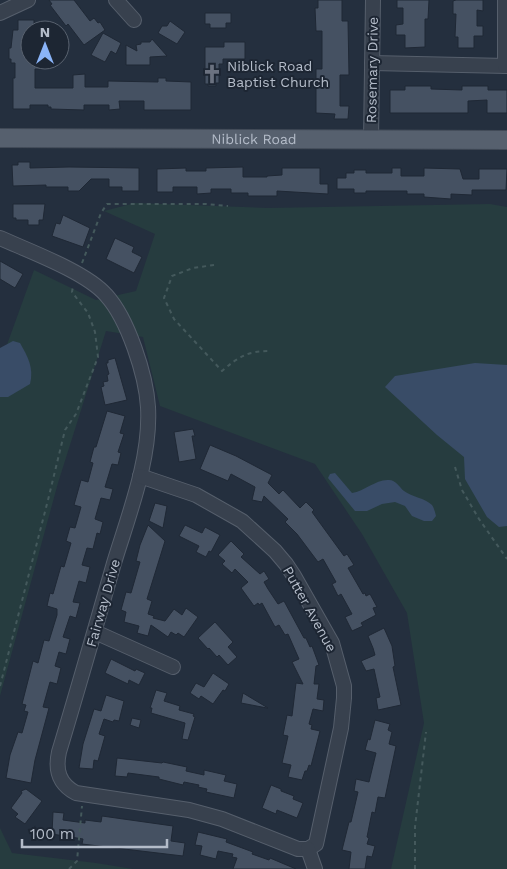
<svg xmlns="http://www.w3.org/2000/svg" width="507" height="869" font-family="'Work Sans',sans-serif">
	<style>
		.green { fill: #263c3f }
		.water { fill: #394c67 }
		.building { fill: #455162; stroke: #1f2835 }
		.lines { fill: none; stroke-linecap: round; stroke-linejoin: round }
		.minor-casing { stroke: #565f6c; stroke-width: 16 }
		.major-casing { stroke: #414a57; stroke-width: 20 }
		.path { stroke: #44595c; stroke-width: 2; stroke-dasharray: 4 4; stroke-linecap: butt }
		.minor { stroke: #38414e; stroke-width: 14 }
		.major { stroke: #56606e; stroke-width: 18 }
		.labels { text-anchor: middle; dominant-baseline: central; stroke-width: 4; stroke-linejoin: round; paint-order: stroke }
		.poi-label { font-size: 14px; fill: #b4bcc9; stroke: #1d2633; text-anchor: start }
		.street-label { font-size: 14px; fill: #b4bcc9; stroke: #1d2633 }
	</style>
	<rect width="100%" height="100%" fill="#242f3e"/>
	<g class="green">
		<polygon points="135,203 268,208 490,204 507,207 507,869 391,869 424,723 407,613 362,534 315,464 160,406 143,337 106,331 58,483 0,696 0,364 34,270 96,300 136,291 155,234 104,211"/>
		<polygon points="0,828 12,853 96,863 133,869 0,869"/>
	</g>
	<g class="water">
		<path d="M 13,341 L 20,343 C 28,357 34,368 30,384 L 8,397 L 0,397 L 0,348 Z"/>
		<polygon points="475,363 507,365 507,526 499,527 487,517 465,479 464,457 437,435 385,387 395,376"/>
		<path d="M 335,473 L 352,493 C 365,491 376,479 389,480 C 396,480 399,487 404,491 C 412,497 425,498 432,505 C 434,508 435,512 436,516 L 432,521 L 424,521 L 412,516 L 405,506 L 395,502 L 382,504 L 367,511 L 355,511 L 328,478 L 330,474 Z"/>
	</g>
	<g class="building">
		<polygon points="49,0 74,0 90,21 94,18 98,23 100,22 105,30 84,45 68,24 66,26 50,5 52,4"/>
		<polygon points="318,0 342,0 342,21 348,21 349,75 340,75 340,106 349,106 348,119 334,119 335,114 316,113 316,69 322,69 322,31 316,31 315,8 318,8"/>
		<polygon points="397,0 429,0 428,19 425,19 425,47 405,48 405,35 396,35 396,25 403,24 403,8 397,8"/>
		<polygon points="456,0 483,0 483,11 477,10 477,26 483,26 483,36 474,36 474,48 458,48 458,37 455,37 456,14 453,14 453,1"/>
		<polygon points="205,13 231,13 231,23 226,23 226,28 210,28 210,24 205,24"/>
		<polygon points="18,20 34,20 34,30 30,30 30,60 42,60 42,69 35,69 35,88 73,88 73,75 85,74 85,87 108,87 108,81 158,82 158,78 166,78 166,81 191,82 191,110 144,110 144,101 119,101 120,109 109,110 109,105 84,105 84,110 51,109 51,107 48,107 48,105 30,105 30,109 13,109 13,78 15,78 15,63 11,63 11,59 9,59 9,48 11,48 13,30 18,30"/>
		<polygon points="170,21 185,32 177,44 158,33 162,26 167,26"/>
		<polygon points="103,33 121,43 116,54 111,51 105,62 91,55"/>
		<polygon points="152,39 167,56 150,57 150,65 126,65 126,45 137,51 136,45 141,44 141,42 150,42"/>
		<polygon points="224,42 245,42 245,59 223,59 223,64 219,64 219,83 216,83 216,86 208,86 208,84 205,84 205,47 224,47"/>
		<polygon points="405,86 431,86 431,89 462,90 462,86 488,86 488,90 507,90 507,113 487,113 487,100 468,101 468,113 390,113 390,90 405,90"/>
		<polygon points="18,162 30,162 30,168 69,167 139,168 139,191 122,191 122,187 109,187 109,179 91,179 79,191 68,191 68,187 46,187 46,185 13,186 12,165 18,165"/>
		<polygon points="243,167 243,177 267,177 267,176 282,175 282,168 320,168 320,184 328,184 328,194 277,191 277,196 248,196 248,193 231,193 231,189 211,189 211,193 197,194 197,187 173,187 173,192 157,192 157,169 186,168 186,171 206,171 206,168"/>
		<polygon points="392,168 401,168 401,176 424,176 424,168 460,169 463,179 479,179 479,169 507,169 506,190 472,190 472,195 451,194 451,199 424,197 424,194 407,194 407,191 366,191 366,193 354,193 354,189 337,189 337,178 346,178 346,173 354,173 354,170 366,170 366,173 392,173"/>
		<polygon points="13,204 45,204 43,220 39,220 39,225 28,225 28,220 16,220 16,218 13,218"/>
		<polygon points="63,215 90,228 83,247 52,236 56,223 60,224"/>
		<polygon points="115,238 134,247 132,252 142,257 134,273 106,259"/>
		<polygon points="0,261 23,274 15,288 0,279"/>
		<polygon points="115,358 127,400 105,405 101,387 104,386 103,382 108,381 107,375 109,374 106,363 108,363 108,360"/>
		<polygon points="107,411 125,416 120,433 124,434 118,452 121,453 118,465 112,464 105,487 113,489 110,500 101,498 95,519 103,522 100,534 97,533 93,549 87,548 82,565 90,567 86,583 79,581 73,602 80,603 76,618 70,616 63,637 70,639 66,654 59,652 55,666 61,668 57,684 50,682 43,707 49,708 35,760 31,783 6,778 10,755 18,732 22,733 28,712 24,711 26,705 22,704 33,661 38,663 44,640 49,641 57,615 57,609 47,606 50,593 53,594 61,566 64,567 71,543 66,541 70,527 75,528 81,507 74,505 81,480 88,482 93,463 90,462 94,447 96,447"/>
		<polygon points="193,429 195,436 192,436 196,459 179,462 174,432"/>
		<polygon points="210,445 236,456 272,475 268,483 279,494 283,490 300,508 306,502 314,510 312,512 344,556 347,554 354,565 348,568 363,594 365,593 366,596 370,594 377,607 373,608 376,615 361,623 363,626 352,631 345,617 352,614 341,594 338,596 332,584 336,582 323,559 318,562 297,534 285,522 288,519 264,496 262,502 252,500 255,487 231,474 228,481 200,469"/>
		<polygon points="155,503 167,506 163,528 149,521"/>
		<polygon points="148,525 165,541 147,599 152,601 148,614 154,616 153,618 165,621 174,609 182,615 186,608 198,617 184,637 178,633 176,635 171,632 168,637 151,625 148,636 137,633 139,626 124,622 126,612 121,610 126,592 131,593 140,562 136,561 140,545"/>
		<polygon points="185,525 202,533 205,527 220,535 211,552 209,551 206,557 196,552 199,546 179,536"/>
		<polygon points="231,541 244,554 241,557 260,574 264,571 269,579 264,582 268,589 278,604 284,601 304,638 306,638 310,647 312,646 319,665 316,666 314,684 319,684 317,699 324,700 323,711 313,709 309,724 312,725 311,729 320,731 311,766 309,765 307,771 305,771 302,780 288,777 291,765 282,763 288,736 283,735 287,715 292,716 296,683 303,684 292,662 299,659 288,634 285,635 279,625 275,627 262,603 259,605 258,603 254,606 241,588 248,582 235,569 232,573 222,564 225,561 218,555"/>
		<polygon points="215,622 233,642 228,647 237,657 228,665 219,655 217,657 209,648 208,649 198,638"/>
		<polygon points="384,628 392,646 395,666 393,667 401,705 378,710 376,698 380,697 374,669 366,671 361,661 375,655 373,648 368,636"/>
		<polygon points="111,659 135,671 136,669 145,673 139,685 129,680 128,684 105,673"/>
		<polygon points="213,673 229,684 225,691 223,690 213,704 201,696 199,699 190,693 196,683 204,687"/>
		<polygon points="156,690 167,693 164,701 180,706 179,710 194,714 193,716 195,717 188,740 182,739 185,723 151,713 152,708 150,708"/>
		<polygon points="243,693 268,708 267,708 241,703"/>
		<polygon points="106,695 124,701 119,721 114,720 113,722 104,719 99,734 105,736 98,761 94,760 93,769 79,768 83,744 94,709 101,711"/>
		<polygon points="132,718 141,720 139,728 130,725"/>
		<polygon points="375,720 390,724 388,730 392,732 389,744 396,746 385,798 378,797 375,813 372,812 367,837 369,838 367,844 375,846 372,857 367,856 365,869 349,869 351,852 342,850 349,822 351,822 358,792 354,791 356,779 369,782 376,753 365,750 368,739 370,740"/>
		<polygon points="117,758 162,763 163,762 187,767 186,771 204,775 204,770 226,775 224,781 237,784 234,798 206,792 207,789 198,787 199,785 184,782 183,785 159,779 159,777 128,773 127,777 115,776"/>
		<polygon points="271,785 281,789 281,791 294,796 293,799 303,803 297,818 277,810 276,814 262,808"/>
		<polygon points="26,789 42,801 25,824 15,817 18,814 11,808 22,793 21,791"/>
		<polygon points="53,812 64,813 63,820 85,823 85,820 101,822 102,816 173,826 171,841 185,843 183,856 82,844 83,839 52,834"/>
		<polygon points="198,832 227,839 226,842 253,852 252,854 269,860 270,858 296,869 233,869 237,858 232,857 233,854 218,851 216,859 200,855 202,846 195,845"/>
	</g>
	<g class="lines">
		<defs>
			<g id="minor">
				<polyline points="116,0 134,20"/>
				<polyline points="0,13 28,0"/>
				<polyline points="372,63 507,66"/>
				<polyline points="505,66 505,0"/>
				<polyline points="371,140 373,0"/>
				<path d="M 0,238 C 29,251 86,272 106,295 C 128,319 146,375 148,407 C 151,458 129,514 114,563 C 96,626 78,689 59,752 C 55,770 59,784 76,793 L 189,810 L 222,819 L 298,849 L 308,849"/>
				<polyline points="140,476 196,495 242,521 275,551 286,564 294,576 332,643 344,686 344,698 341,728 316,844 308,849"/>
				<polyline points="95,632 173,667"/>
				<polyline points="308,849 315,869"/>
			</g>
			<g id="major">
				<path id="s1" d="M 0,138 L 507,140"/>
			</g>
		</defs>
		<use href="#minor" class="minor-casing"/>
		<use href="#major" class="major-casing"/>
		<g class="path">
			<polyline points="82,263 101,213 107,204 206,204 228,206"/>
			<path d="M 214,265 L 193,268 L 172,276 L 164,298 L 174,319 L 222,371 C 238,357 248,351 269,351"/>
			<polyline points="455,467 462,490 479,519 507,559"/>
			<polyline points="0,686 48,500 65,430 76,414 98,357 95,332 88,313 72,292 73,286"/>
			<polyline points="69,869 77,861 82,806"/>
			<polyline points="415,869 415,827 426,732"/>
		</g>
		<use href="#minor" class="minor"/>
		<use href="#major" class="major"/>
	</g>
	<defs>
		<symbol id="church-bare" viewBox="-9 -9 18 18"><path d="M-1.2-6h2.4v3.5h3.3v2.4h-3.3V6h-2.4V-.1h-3.3v-2.4h3.3Z" fill="#6b7280" stroke="#1d2633" stroke-width="2.5" paint-order="stroke"/></symbol>
	</defs>
	<g fill-rule="evenodd">
		<use href="#church-bare" x="198" y="60" width="28" height="28"/>
	</g>
	<g class="labels">
		<g class="poi-label">
			<text x="227" y="66">Niblick Road<tspan x="227" dy="16">Baptist Church</tspan></text>
		</g>
		<g class="street-label">
			<text transform="translate(372 70) rotate(-89)">Rosemary Drive</text>
			<text stroke="none"><textPath href="#s1" startOffset="254">Niblick Road</textPath></text>
			<text transform="translate(103 603) rotate(-74)">Fairway Drive</text>
			<text transform="translate(310 609) rotate(61)">Putter Avenue</text>
		</g>
	</g>
	<g transform="translate(45 45)"><circle r="24" fill="#1d2633" stroke="#59626f"/>
	<path d="M0-4L9 19L0 12L-9 19Z" fill="#8ab4f8"/>
	<text y="-8" font-size="14" font-weight="bold" text-anchor="middle" fill="#b4bcc9">N</text>
	</g>
	<path d="M22 839v8h145v-8" fill="none" stroke="#b4bcc9" stroke-width="2.5"/>
	<text x="30" y="839" font-size="15" fill="#b4bcc9" stroke="#1d2633" stroke-width="4" paint-order="stroke">100 m</text>
</svg>
